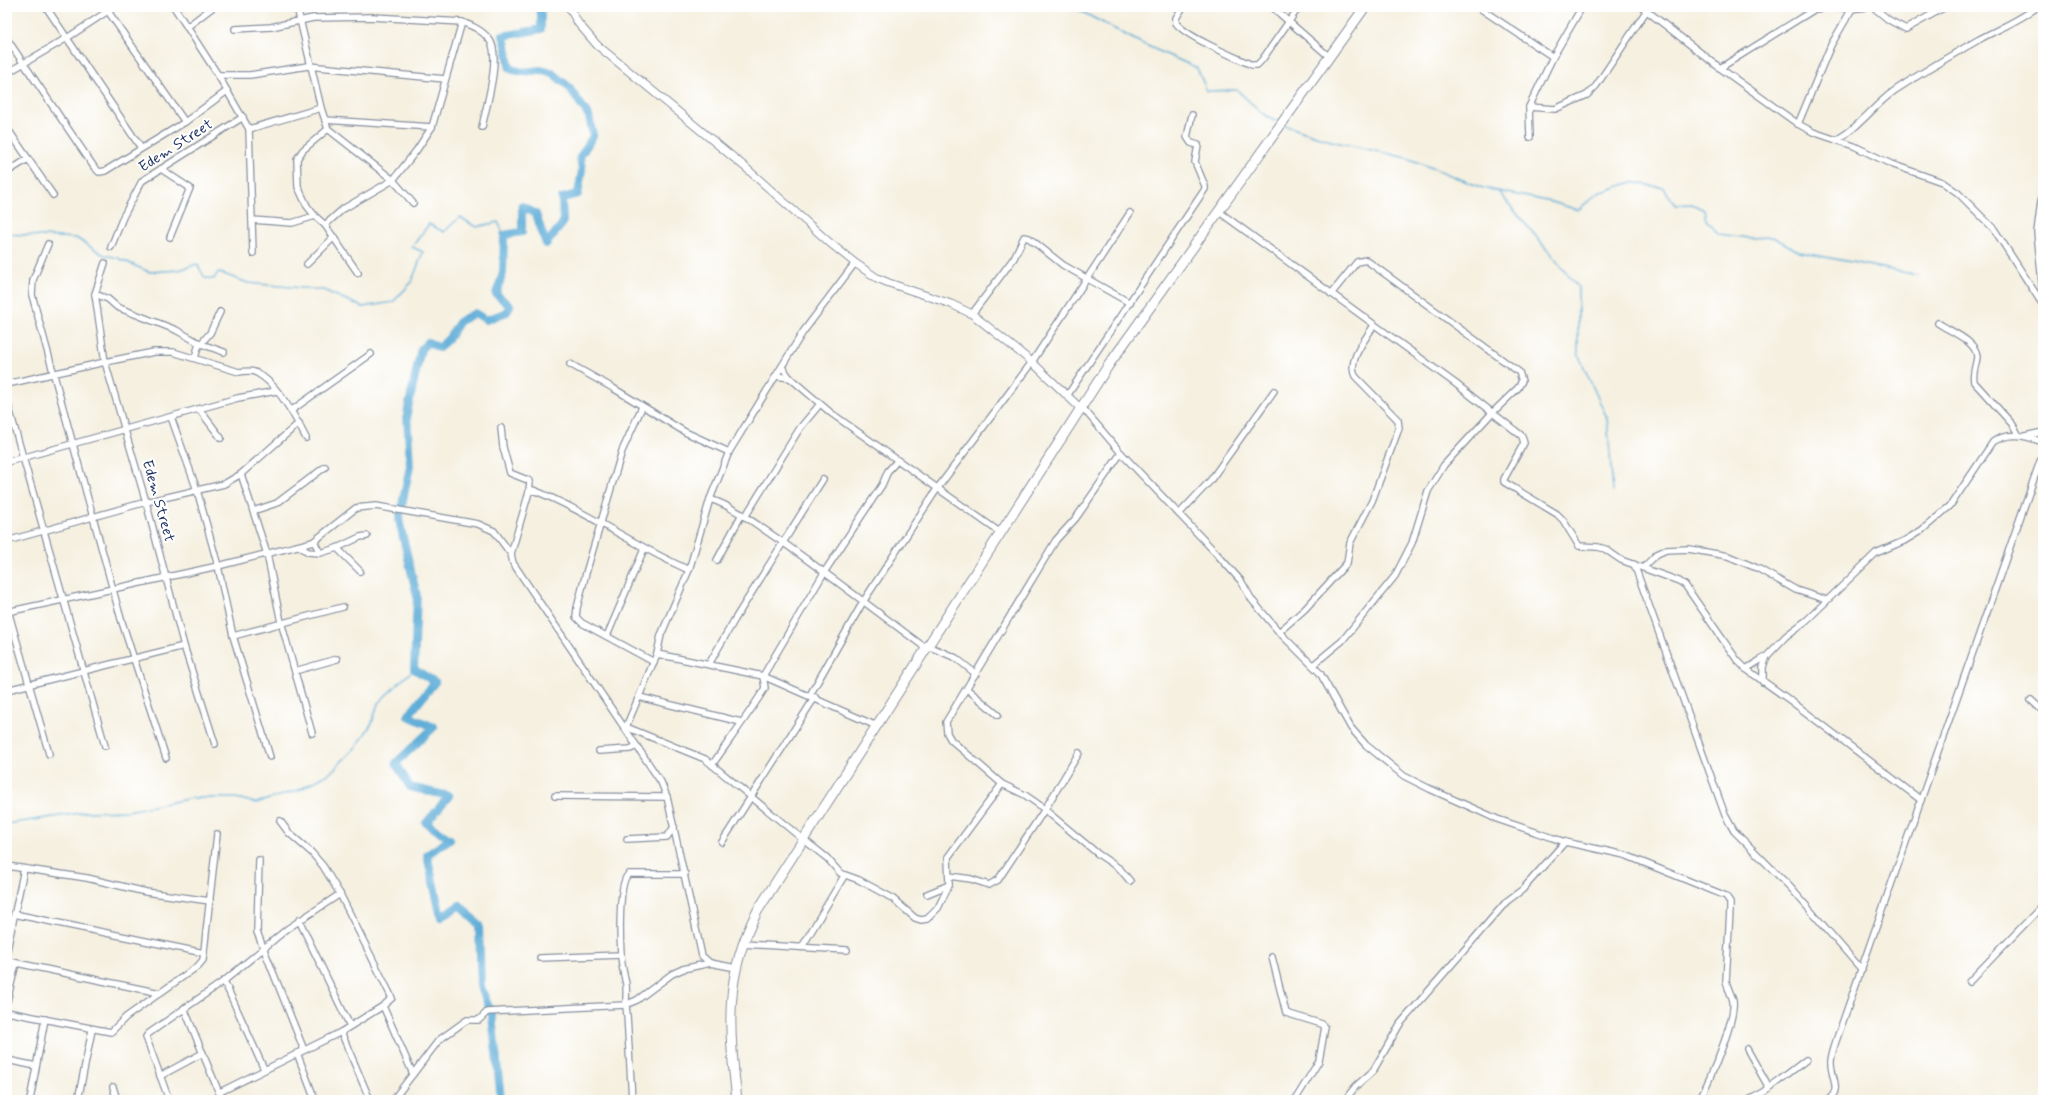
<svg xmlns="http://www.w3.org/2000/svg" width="2050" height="1107" font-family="Mynerve,sans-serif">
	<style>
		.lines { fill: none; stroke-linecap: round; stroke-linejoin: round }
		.stream { stroke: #5eadd8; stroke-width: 1.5 }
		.river { stroke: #5eadd8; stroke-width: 8 }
		.minor-casing { stroke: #88909f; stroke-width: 8 }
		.tertiary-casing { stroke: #88909f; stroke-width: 9 }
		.primary-casing { stroke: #88909f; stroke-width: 11 }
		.minor { stroke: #fff; stroke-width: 5.5 }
		.tertiary { stroke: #fff; stroke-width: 7 }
		.primary { stroke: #fff; stroke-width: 9 }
		.labels { text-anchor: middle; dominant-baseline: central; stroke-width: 4; stroke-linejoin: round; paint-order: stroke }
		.street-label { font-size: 15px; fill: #1b2f5e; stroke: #fff }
	</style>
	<rect width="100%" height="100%" fill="#fff"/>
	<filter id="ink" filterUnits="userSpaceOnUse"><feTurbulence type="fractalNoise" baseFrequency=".025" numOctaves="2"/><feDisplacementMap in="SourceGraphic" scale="8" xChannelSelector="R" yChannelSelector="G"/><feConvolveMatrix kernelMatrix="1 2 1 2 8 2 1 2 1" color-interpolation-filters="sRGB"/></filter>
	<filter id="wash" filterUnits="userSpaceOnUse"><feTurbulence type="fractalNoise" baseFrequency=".012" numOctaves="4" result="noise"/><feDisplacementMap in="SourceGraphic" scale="16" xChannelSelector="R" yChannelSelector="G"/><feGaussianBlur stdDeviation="0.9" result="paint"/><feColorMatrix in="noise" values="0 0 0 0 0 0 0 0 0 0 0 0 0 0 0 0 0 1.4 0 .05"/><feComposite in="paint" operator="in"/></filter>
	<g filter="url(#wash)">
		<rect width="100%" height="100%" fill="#f5f0e0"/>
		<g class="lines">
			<g class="stream">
				<polyline points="1073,7 1143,44 1197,68 1207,91 1237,90 1263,114 1279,122"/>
				<polyline points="1284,125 1331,141 1407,158 1483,188 1552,202 1578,210 1598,193 1632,182 1664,188 1675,205 1692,204 1704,210 1706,220 1719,234 1749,238 1773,237 1800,252 1917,275"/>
				<polyline points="1498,191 1578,287 1578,354 1607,418 1613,491"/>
				<polyline points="7,234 76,238 104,255 118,258 149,272 179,270 197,264 205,278 214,279 218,272 248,283 323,290 363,307 393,302 411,283 423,252 412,247 429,224 444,232 460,217 476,227 498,222 504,235"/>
				<polyline points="7,824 86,812 128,811 192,798 236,798 256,803 299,790 330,773 357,746 372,723 378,703 414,669"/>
			</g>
			<path class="river" d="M 501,1100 L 492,1015 L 481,987 L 479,925 L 460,905 L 441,917 L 427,855 L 450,839 L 426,823 L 449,796 L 410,787 L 396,763 L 434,727 L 408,716 L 435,682 L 414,669 L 417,596 L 399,520 L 410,466 L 407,413 L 421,349 L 428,342 L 439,348 L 449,338 L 460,321 L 475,313 L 486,320 L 507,312 L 510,306 L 496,294 L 503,273 L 504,235 L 522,232 L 522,206 L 536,214 L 546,244 L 563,223 L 562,198 L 578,194 L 582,170 L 580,157 L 593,136 L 589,116 L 568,86 L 552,73 L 540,70 L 523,72 L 510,69 C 507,58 508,47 503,36 L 541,29 L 541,14 L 538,7"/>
		</g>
	</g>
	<g filter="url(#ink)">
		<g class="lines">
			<defs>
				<g id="minor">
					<polyline points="46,7 141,148"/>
					<polyline points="105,7 185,122"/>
					<polyline points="174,7 218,75 249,129 253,253"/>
					<path d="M 1183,7 L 1176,18 L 1176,23 C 1186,37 1235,57 1252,65 L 1257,65 L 1262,60 L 1299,7"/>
					<polyline points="1272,7 1325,53"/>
					<polyline points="1478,7 1553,57"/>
					<polyline points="1642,7 1720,68 1798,124 1813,132 1854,146 1891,164 1942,182 1958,193 1994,229 2043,305"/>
					<polyline points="1837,7 1850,9 1868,7"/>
					<polyline points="1873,7 1889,20 1906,29 1945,7"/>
					<polyline points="187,27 213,7"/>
					<path d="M 235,29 L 271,27 L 313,18 L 372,17 L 462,22 C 472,26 482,30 489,39 C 502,55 486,107 482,127"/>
					<polyline points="7,39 94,167 99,172 105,171 185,122 227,91"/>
					<polyline points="1720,68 1815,9 1837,7"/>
					<polyline points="7,73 67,38 114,7"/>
					<polyline points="218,75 250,75 308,66 445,79"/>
					<polyline points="1529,107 1555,109 1587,95 1596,86 1649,7"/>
					<polyline points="321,108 328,129 303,150 297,159 298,187 307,206 315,216 325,225 358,273"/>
					<polyline points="325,120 432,127"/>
					<polyline points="1798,124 1831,45 1853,7"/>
					<polyline points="7,128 53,195"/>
					<polyline points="249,129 321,108 297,7"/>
					<polyline points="328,129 393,180 413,203"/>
					<polyline points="1530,137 1529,107 1553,57 1582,7"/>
					<path d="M 1836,140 C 1859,128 1873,106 1894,91 C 1921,73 1950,56 1978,40 C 1998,29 2019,21 2037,7"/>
					<polyline points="161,169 190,188 170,237"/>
					<polyline points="7,172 28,159"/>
					<polyline points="1218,211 1456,384 1522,436 1524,443 1504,479 1504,482 1557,514 1563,520 1579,546 1598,547 1605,549 1621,560 1679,581 1685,585 1737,660 1746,669 1791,701 1921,800"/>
					<polyline points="252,220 292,223 315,216"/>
					<polyline points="325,225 343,209 393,180 416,151 432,127 462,22"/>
					<polyline points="48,244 33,280 32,295 121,619 166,758"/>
					<polyline points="111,247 123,217 142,181 243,117"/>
					<polyline points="105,263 95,294 105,362 146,502 184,646 215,744"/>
					<polyline points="307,264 334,237"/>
					<polyline points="95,294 108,299 117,307 176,330 201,344 224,352"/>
					<polyline points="2040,298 2043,293 2037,232 2043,186"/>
					<polyline points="972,314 1014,258 1024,237 1029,238 1063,265 1130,303"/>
					<path d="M 1938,323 C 1949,331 1977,341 1977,357 C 1976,366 1972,373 1974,382 L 2013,425 L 2018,434"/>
					<polyline points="195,358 198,347 210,333 220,312"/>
					<polyline points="570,364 613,388 685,432 729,452"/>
					<polyline points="782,367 790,378 831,413 998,531"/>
					<polyline points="776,376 790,378"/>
					<path d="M 7,384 L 105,362 L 154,352 L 173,352 L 239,372 C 245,371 252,370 257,373 C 278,384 296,418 306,438"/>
					<polyline points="1067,396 1205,189 1205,186 1195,162 1198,145 1191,143 1187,137 1192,115"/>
					<polyline points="7,401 105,746"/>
					<polyline points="642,407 622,451 586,573 577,608 576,617 582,623 654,662"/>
					<path d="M 1082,407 L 1121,453 L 1216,553 L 1241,581 L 1252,600 L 1279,632 L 1320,673 L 1351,728 L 1366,745 L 1404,776 L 1430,789 L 1497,819 L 1565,842 L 1625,855 L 1726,896 L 1730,902 L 1730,910 L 1726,981 C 1727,987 1732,996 1733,1001 C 1736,1020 1709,1082 1699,1100"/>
					<polyline points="199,409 221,438"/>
					<polyline points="292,410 371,354"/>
					<polyline points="171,417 197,490 218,566 233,636 270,757"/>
					<polyline points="501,428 503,447 510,473 530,481 529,491"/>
					<polyline points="2025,436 2043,432"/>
					<polyline points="1121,453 1076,518 1056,540 946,722 947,733 951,740 1002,784 1025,795 1038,804 1098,854 1120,869 1130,881"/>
					<polyline points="7,462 238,398 276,391"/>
					<polyline points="241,474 267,554 281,622 312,733"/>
					<path d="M 710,499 C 737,508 758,526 781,541 C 829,575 876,611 923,646"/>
					<polyline points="253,511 277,503 325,467"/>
					<polyline points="1179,514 1210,481 1274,391"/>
					<polyline points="745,517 800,428 820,404"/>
					<polyline points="7,541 146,502 224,484 241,474 299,423"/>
					<polyline points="314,541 320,553 337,548 360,537 367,536"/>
					<polyline points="299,546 308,552 320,553"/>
					<polyline points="337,548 360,571"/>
					<polyline points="717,560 742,514"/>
					<polyline points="1634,564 1725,815 1734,831 1790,887 1862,970"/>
					<polyline points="1644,567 1657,554 1666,550 1689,549 1728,556 1759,569 1796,590 1827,600"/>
					<path d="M 689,570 C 634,546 589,512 533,490 L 529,492 L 511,554 L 513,563 L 661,782 L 667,797 L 702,956 L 710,963"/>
					<polyline points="7,607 49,754"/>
					<polyline points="7,612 218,566 313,542 356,508 376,506 478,524 494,531 511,554"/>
					<path d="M 1279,632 L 1305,609 L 1347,563 L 1350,543 L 1372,501 L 1399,428 L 1398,420 L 1355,376 C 1347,360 1366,339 1374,325"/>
					<polyline points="233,636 343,607"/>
					<polyline points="607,636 644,549"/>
					<polyline points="928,646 956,658 976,674"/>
					<polyline points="657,654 763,676 872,724"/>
					<polyline points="709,664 735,619 823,479"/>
					<polyline points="1313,665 1342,641 1395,576 1412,543 1428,491 1444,465 1492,413 1518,388 1522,381 1519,372 1366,260 1357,262 1331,294"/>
					<path d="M 1746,669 L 1767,656 L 1786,636 L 1807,620 L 1876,553 L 1904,541 L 1922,530 L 1950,506 L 1993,442 C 2009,431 2026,436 2043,442"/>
					<polyline points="295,671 337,659"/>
					<polyline points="1763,682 1763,667 1767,656"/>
					<polyline points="967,689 998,715"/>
					<polyline points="7,690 184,646"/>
					<polyline points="810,695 863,602 937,489 1032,362 1130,213"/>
					<polyline points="639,697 741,722"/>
					<polyline points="2031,700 2043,711"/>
					<polyline points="599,751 630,749 637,746"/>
					<path d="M 712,765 C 730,739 749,714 765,688 L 763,676 L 825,571 L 882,485 L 888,471 L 897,461"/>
					<polyline points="555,796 667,797"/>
					<polyline points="800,837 705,759 626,727 657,654 661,635 689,570 710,499 729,452 803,332 855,263"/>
					<polyline points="627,839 667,837 674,827"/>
					<polyline points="803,839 827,858 840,873 859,880 892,898 915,918 921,920 927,919 938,908 949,885 948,857 1002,784"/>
					<polyline points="722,842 815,697"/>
					<polyline points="259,860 257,932 304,1050"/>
					<polyline points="7,866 87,878 146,892 210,901"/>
					<polyline points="949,876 971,879 989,885 998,880 1045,809 1079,753"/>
					<polyline points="927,894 949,885"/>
					<polyline points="14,914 204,953"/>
					<polyline points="299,920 350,1026"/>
					<polyline points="742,944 847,950"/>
					<polyline points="802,947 844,876"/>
					<polyline points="7,950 24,869"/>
					<polyline points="1272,957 1286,1013 1322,1024 1325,1027 1319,1061 1295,1100"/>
					<polyline points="540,958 621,955"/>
					<polyline points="7,961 160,993"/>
					<polyline points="224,981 264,1069"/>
					<polyline points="1969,982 2043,905"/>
					<polyline points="7,1001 16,963"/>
					<polyline points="383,1006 413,1074"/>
					<polyline points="184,1008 222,1100"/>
					<polyline points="7,1012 111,1032 126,1017 198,966 203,960 217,834"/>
					<polyline points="341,1032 370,1100"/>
					<polyline points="1747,1049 1769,1088"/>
					<polyline points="297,1053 315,1100"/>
					<polyline points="7,1060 36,1066"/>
					<polyline points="160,1076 203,1053"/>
					<polyline points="113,1087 117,1100"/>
					<polyline points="220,1092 341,1032 383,1006 392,998 340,894 323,866 311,852 289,833 280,821"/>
					<polyline points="30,1100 45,1019"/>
					<polyline points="78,1100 92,1030"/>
					<polyline points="169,1100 146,1037 148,1034 224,981 287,929 340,894"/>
					<polyline points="393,1100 439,1040 467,1020 479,1020 487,1012 625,1005 637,1000 672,974 683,969 710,963 731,967"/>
					<path d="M 632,1100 L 627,1015 C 625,1004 627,995 626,984 C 624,974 621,964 621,954 C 620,939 618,880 629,874 L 685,874"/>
					<polyline points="1345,1100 1356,1086 1373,1071 1400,1024 1507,901 1522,890 1565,842"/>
					<polyline points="1749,1100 1764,1092 1806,1060"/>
					<path d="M 1828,1100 C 1843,1089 1830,1076 1831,1062 C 1831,1055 1834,1048 1836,1041 L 2043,453"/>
				</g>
				<g id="tertiary">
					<polyline points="569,7 578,23 597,45 745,167 830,243 855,263 877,278 889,283 951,304 972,314 1032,362 1078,406"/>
					<polyline points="1358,7 1358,8"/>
				</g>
				<path id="primary" d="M 737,1100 C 729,1029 723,976 758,910 L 1108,366 L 1365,7"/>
			</defs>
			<use href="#minor" class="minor-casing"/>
			<use href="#tertiary" class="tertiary-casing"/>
			<use href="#primary" class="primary-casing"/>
			<use href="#minor" class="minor"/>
			<use href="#tertiary" class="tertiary"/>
			<use href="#primary" class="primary"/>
		</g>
	</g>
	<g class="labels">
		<g class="street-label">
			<text transform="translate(176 146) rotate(-33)">Edem Street</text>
			<text transform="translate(158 501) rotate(74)">Edem Street</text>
		</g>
	</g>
	<rect width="2050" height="1107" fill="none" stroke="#fff" stroke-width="24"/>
</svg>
